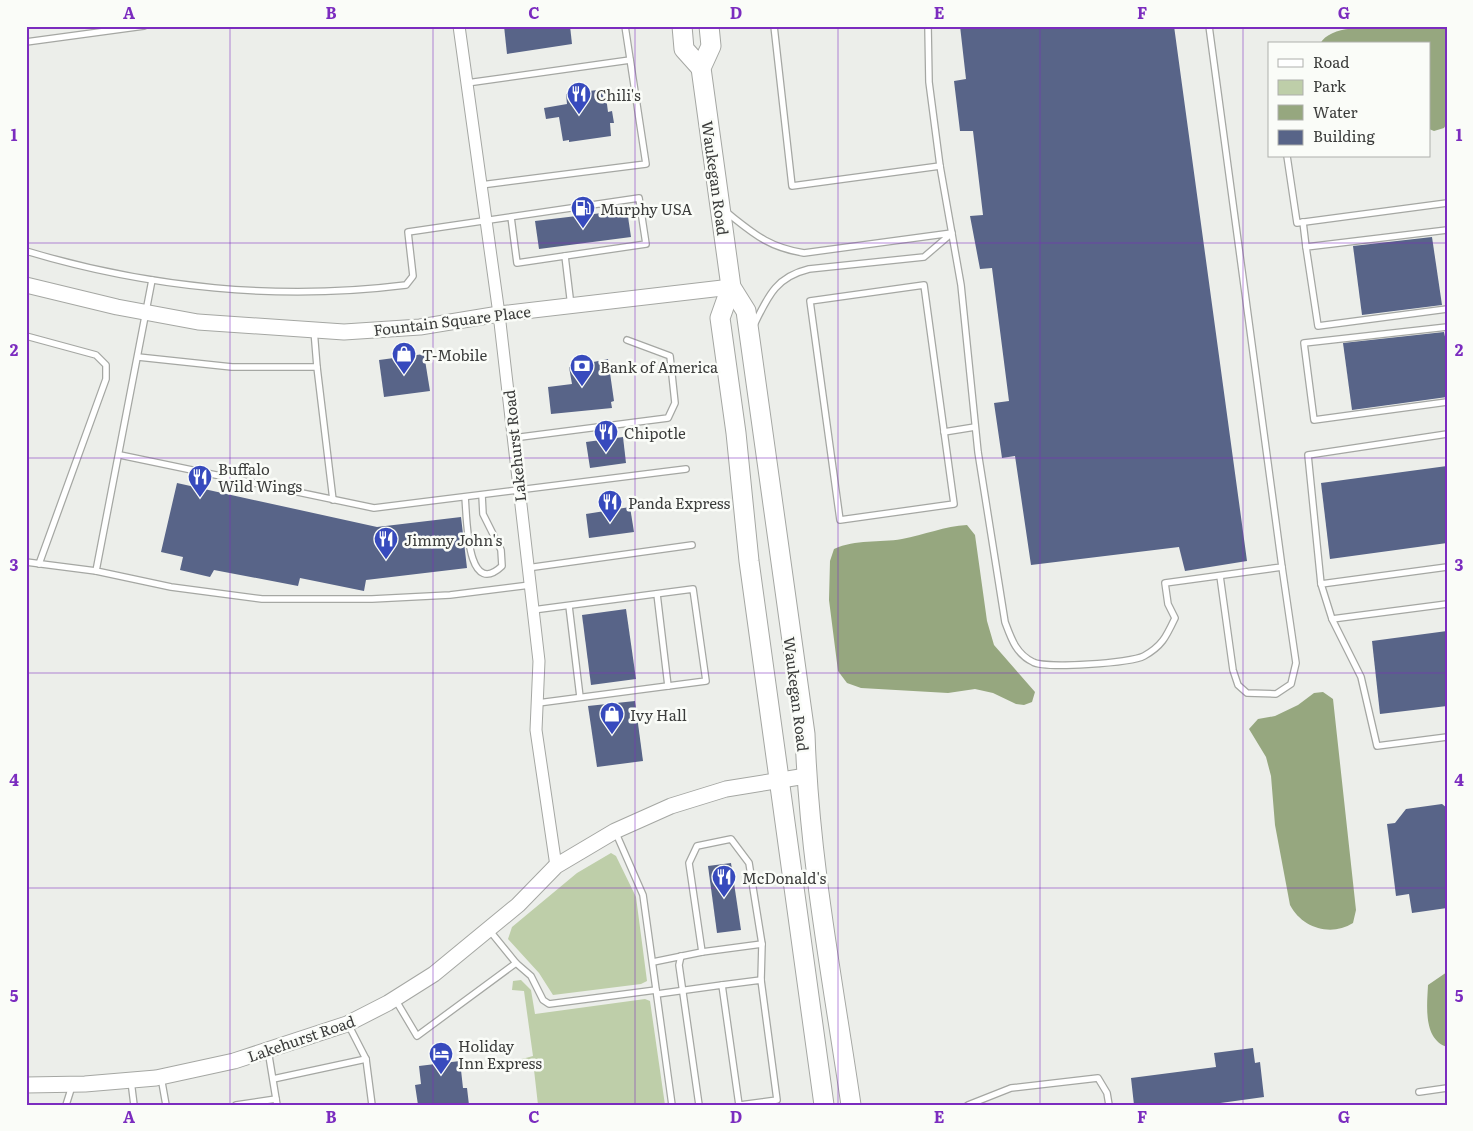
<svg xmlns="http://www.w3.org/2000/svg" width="1473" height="1131" font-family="Literata,serif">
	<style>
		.green { fill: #becea9 }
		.water { fill: #96a77f }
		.building { fill: #586488 }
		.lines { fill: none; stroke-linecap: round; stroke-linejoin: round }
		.service-casing { stroke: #a5a7a3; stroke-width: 8 }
		.minor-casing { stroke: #a5a7a3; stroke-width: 13 }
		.tertiary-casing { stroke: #a5a7a3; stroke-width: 17 }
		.primary-casing { stroke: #a5a7a3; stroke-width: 21 }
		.service { stroke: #fff; stroke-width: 5.5 }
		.minor { stroke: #fff; stroke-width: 11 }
		.tertiary { stroke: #fff; stroke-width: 15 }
		.primary { stroke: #fff; stroke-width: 19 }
		.grid { fill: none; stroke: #7b2cbf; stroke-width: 1; stroke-opacity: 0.55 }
		.labels { text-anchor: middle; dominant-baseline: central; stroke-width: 5; stroke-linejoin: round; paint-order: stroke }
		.poi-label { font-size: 15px; fill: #3b3c3b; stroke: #fafcf8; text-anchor: start }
		.street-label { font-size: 15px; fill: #3b3c3b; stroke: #fafcf8 }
		.neatline { fill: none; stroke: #7b2cbf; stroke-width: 2 }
		.grid-label { font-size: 16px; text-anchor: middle; font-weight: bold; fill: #7b2cbf }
	</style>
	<rect width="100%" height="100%" fill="#eceeea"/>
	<g class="green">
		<polygon points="611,853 616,856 636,897 647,981 641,984 553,995 539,973 508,939 512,927 577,873"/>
		<polygon points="521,980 531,990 535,1014 645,999 650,1001 665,1105 538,1105 533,1061 524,1062 522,1059 533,1056 524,991 512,990 513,981"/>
	</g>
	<g class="water">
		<path d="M 1386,26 L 1447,26 L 1447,123 L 1444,128 L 1434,131 L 1429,129 L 1429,44 L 1320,44 C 1331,24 1368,29 1386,26 Z"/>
		<path d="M 967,525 L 975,535 L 987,621 L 994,645 L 1035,692 L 1032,702 L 1024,705 L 1016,704 L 993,693 L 975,689 L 948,693 L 861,688 L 847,683 L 838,671 L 829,600 L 830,561 L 834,549 C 856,539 879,543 902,539 C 924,535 945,526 967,525 Z"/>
		<path d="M 1323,692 L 1333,699 L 1356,910 L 1353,923 C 1331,937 1302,928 1290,905 L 1275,825 L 1271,776 L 1266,757 L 1249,729 L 1258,719 L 1275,716 L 1298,705 L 1314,693 Z"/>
		<path d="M 1447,972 L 1447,1047 C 1423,1039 1427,1006 1428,985 Z"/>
	</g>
	<g class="building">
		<polygon points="504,26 570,26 572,44 507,54"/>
		<polygon points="960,26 1174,26 1247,561 1185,571 1179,547 1031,565 1015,456 1002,458 994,403 1009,401 992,268 980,269 970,216 983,215 973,131 960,131 954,81 966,79"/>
		<polygon points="605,89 608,112 612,111 614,123 610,123 611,136 569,142 569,140 563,141 559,117 546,119 544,108 567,104 566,94"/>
		<polygon points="627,210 631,237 539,249 535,221"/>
		<polygon points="1432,237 1442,305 1362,315 1353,246"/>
		<polygon points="1444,332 1447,346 1447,397 1352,410 1343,343"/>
		<polygon points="424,354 430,391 384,397 379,360"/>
		<polygon points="608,359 614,401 611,402 612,408 551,414 548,387 572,384 569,367"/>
		<polygon points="623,437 626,463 590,468 586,442"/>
		<polygon points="1447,466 1447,543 1330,559 1321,483"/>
		<polygon points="177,483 377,527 461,517 467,568 366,580 364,591 300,578 298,586 214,570 210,577 180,570 183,557 161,552"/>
		<polygon points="630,507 634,532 589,538 586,514"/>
		<polygon points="626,609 636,679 591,685 582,615"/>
		<polygon points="1447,631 1447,706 1380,714 1372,641"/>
		<polygon points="635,701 643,761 597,767 588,706"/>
		<polygon points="1442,804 1447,808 1447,908 1412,913 1409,894 1396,896 1387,824 1395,823 1406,809"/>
		<polygon points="731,863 741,930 717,933 708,866"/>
		<polygon points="1253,1048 1255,1063 1260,1062 1264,1097 1206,1105 1134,1105 1131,1078 1216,1067 1214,1053"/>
		<polygon points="460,1061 463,1088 467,1088 469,1105 418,1105 415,1085 421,1084 419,1066"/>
	</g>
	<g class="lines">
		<defs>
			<g id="service">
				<polyline points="774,26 792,186 940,166"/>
				<path d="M 928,26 L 929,82 L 940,166 L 961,285 L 978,452 L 1005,622 C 1011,638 1016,654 1033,662 C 1045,669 1131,663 1144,656 C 1162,646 1166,637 1175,618 L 1168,604 L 1165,583 L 1282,567 L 1209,26"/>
				<polyline points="26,42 144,26"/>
				<polyline points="467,83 630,60"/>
				<polyline points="1287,156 1297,223 1447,203"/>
				<polyline points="481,185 646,164 625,26"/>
				<path d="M 725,211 C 753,233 767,247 804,253 L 952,233 L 924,257 L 809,269 C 776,277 768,296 754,325"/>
				<polyline points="1303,222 1306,247"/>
				<polyline points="1447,230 1306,247 1318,326 1447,309"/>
				<path d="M 26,251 C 149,288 279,301 406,285 L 413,276 L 408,232 L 639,198 L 646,244 L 517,263 L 511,217"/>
				<polyline points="565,256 571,306"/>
				<polyline points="152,280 96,571 171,587 262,599 372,599 450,595 530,585"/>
				<polygon points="924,285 954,504 840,520 810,301"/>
				<polyline points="1447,327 1304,343 1314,420 1447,402"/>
				<polyline points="314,330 317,367"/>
				<polyline points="26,336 96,355 106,365 106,379 39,564"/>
				<polyline points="138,357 232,367 317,367 333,500"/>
				<polyline points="944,432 975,427"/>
				<polyline points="1447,434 1308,455 1321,584 1447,567"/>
				<polyline points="513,438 668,418 675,403 670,356 627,340"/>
				<polyline points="120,455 374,508 686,469"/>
				<path d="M 465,497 C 467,516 466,600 502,566 L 501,550 L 483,514 L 482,495"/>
				<polyline points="26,562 96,571"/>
				<polyline points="527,568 692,545"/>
				<polyline points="1220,576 1233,670 1238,685 1247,693 1276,694 1291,684 1296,663 1282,567"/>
				<polyline points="1321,584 1332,619"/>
				<polyline points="657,594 668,686"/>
				<polyline points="1447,604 1332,619 1361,677 1377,746 1447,737"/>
				<polyline points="569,606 580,697"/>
				<polyline points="533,610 693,589 706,681 538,703"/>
				<polyline points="615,831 643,895 672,1105"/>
				<polyline points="702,952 689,863 697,846 731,839 749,863 762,944 761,980"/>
				<polyline points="681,956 679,965 699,1105"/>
				<polyline points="653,962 702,952 762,944"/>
				<polyline points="516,963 531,976 543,1000 549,1004 656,990"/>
				<polyline points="722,985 761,980 777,1100 740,1105"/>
				<polyline points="657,994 722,985 739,1105"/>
				<polyline points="395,999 417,1036 516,963 490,931"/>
				<polyline points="348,1024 366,1059 372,1105"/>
				<polyline points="268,1050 277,1105"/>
				<polyline points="161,1077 166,1105"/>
				<polyline points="273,1079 366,1059"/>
				<polyline points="131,1081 134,1105"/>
				<polyline points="1419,1092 1447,1088"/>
				<polyline points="66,1105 72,1086"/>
				<polyline points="236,1105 276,1099"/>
				<polyline points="968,1105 1011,1088 1098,1078 1107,1093 1109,1105"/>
			</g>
			<polyline id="minor" points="459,26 499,314 539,661 536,730 556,866"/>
			<g id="tertiary">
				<polyline points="26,285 117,307 198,322 344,332 420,327 499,314 731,287"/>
				<polyline points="26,1085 85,1084 156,1078 234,1061 347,1024 388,1003 434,974 518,905 556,866 615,831 671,806 726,789 806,776"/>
			</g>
			<g id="primary">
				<polyline points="682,26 684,49 701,68"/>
				<path d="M 709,26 L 711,46 L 701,68 L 731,287 L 746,311 L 805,734 C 809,859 833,982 851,1105"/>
				<polyline points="731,287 720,318 736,433 749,561 824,1105"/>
			</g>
		</defs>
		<use href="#service" class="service-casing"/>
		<use href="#minor" class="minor-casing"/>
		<use href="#tertiary" class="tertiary-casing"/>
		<use href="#primary" class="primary-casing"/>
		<use href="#service" class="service"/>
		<use href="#minor" class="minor"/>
		<use href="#tertiary" class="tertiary"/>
		<use href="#primary" class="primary"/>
	</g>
	<path class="grid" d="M 230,26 L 230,1105M 433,26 L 433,1105M 635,26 L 635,1105M 838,26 L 838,1105M 1040,26 L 1040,1105M 1243,26 L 1243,1105M 26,243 L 1447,243M 26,458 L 1447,458M 26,673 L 1447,673M 26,888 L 1447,888"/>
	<defs>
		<symbol id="restaurant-pin" viewBox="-11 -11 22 30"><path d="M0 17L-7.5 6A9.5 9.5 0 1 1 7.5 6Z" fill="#374abd" stroke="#fafcf8"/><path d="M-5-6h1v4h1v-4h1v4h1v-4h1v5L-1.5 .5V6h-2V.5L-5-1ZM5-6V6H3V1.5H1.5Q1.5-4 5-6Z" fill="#fff"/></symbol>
		<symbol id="fuel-pin" viewBox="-11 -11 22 30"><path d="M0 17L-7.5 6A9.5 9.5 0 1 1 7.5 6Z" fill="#374abd" stroke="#fafcf8"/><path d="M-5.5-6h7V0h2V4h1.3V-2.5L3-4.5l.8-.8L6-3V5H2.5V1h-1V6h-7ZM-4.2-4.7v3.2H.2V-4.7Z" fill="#fff"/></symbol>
		<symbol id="shop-pin" viewBox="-11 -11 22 30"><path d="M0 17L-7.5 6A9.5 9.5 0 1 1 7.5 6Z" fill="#374abd" stroke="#fafcf8"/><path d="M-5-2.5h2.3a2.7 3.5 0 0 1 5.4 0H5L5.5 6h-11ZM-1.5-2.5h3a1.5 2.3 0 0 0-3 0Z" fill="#fff"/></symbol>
		<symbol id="bank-pin" viewBox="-11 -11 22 30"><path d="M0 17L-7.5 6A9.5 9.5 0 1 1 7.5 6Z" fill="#374abd" stroke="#fafcf8"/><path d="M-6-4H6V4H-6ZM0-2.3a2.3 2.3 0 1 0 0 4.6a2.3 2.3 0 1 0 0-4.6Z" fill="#fff"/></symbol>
		<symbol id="hotel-pin" viewBox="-11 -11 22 30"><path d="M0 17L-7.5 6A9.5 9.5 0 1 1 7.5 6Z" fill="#374abd" stroke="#fafcf8"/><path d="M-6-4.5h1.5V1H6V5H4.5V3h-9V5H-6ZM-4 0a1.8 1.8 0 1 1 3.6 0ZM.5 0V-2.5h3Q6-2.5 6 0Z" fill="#fff"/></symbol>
	</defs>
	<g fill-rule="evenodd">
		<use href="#restaurant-pin" x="565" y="80" width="28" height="38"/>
		<use href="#fuel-pin" x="569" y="194" width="28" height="38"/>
		<use href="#shop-pin" x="390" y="340" width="28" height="38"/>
		<use href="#bank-pin" x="568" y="352" width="28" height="38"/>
		<use href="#restaurant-pin" x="592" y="418" width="28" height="38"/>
		<use href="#restaurant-pin" x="186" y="463" width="28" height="38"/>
		<use href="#restaurant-pin" x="596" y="488" width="28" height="38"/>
		<use href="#restaurant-pin" x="372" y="525" width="28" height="38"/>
		<use href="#shop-pin" x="598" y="700" width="28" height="38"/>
		<use href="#restaurant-pin" x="710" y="863" width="28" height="38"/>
		<use href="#hotel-pin" x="427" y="1040" width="28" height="38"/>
	</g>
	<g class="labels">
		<g class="poi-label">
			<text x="596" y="94">Chili's</text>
			<text x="600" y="208">Murphy USA</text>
			<text x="422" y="354">T-Mobile</text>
			<text x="600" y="366">Bank of America</text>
			<text x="624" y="432">Chipotle</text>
			<text x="218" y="468">Buffalo<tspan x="218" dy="17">Wild Wings</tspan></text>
			<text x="628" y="502">Panda Express</text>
			<text x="404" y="539">Jimmy John's</text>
			<text x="630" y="714">Ivy Hall</text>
			<text x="742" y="877">McDonald's</text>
			<text x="458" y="1045">Holiday<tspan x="458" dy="17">Inn Express</tspan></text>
		</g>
		<g class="street-label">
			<text transform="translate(716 178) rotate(82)">Waukegan Road</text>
			<text transform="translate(452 320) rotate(-7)">Fountain Square Place</text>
			<text transform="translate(514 446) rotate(-96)">Lakehurst Road</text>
			<text transform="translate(797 694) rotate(83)">Waukegan Road</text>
			<text transform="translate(301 1038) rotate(-19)">Lakehurst Road</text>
		</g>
	</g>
	<rect width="1473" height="1131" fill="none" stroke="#fafcf8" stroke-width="55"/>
	<rect x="1268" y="42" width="162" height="115" fill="#fafcf8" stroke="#aeafac"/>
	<rect x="1278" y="59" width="25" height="8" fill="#ffffff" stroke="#aeafac"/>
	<text x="1313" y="68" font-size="15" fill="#3b3c3b">Road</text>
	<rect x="1278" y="80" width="25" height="15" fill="#becea9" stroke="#aeafac"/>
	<text x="1313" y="92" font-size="15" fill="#3b3c3b">Park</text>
	<rect x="1278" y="105" width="25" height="15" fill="#96a77f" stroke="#aeafac"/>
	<text x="1313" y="118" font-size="15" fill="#3b3c3b">Water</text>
	<rect x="1278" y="130" width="25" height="15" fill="#586488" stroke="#aeafac"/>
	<text x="1313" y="142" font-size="15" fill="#3b3c3b">Building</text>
	<rect x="28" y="28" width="1418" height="1076" class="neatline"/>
	<g class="grid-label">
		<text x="129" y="19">A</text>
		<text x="331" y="19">B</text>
		<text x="534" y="19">C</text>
		<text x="736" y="19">D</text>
		<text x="939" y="19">E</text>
		<text x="1142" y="19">F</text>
		<text x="1344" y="19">G</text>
		<text x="14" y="141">1</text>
		<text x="1459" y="141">1</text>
		<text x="14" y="356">2</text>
		<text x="1459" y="356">2</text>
		<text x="14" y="571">3</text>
		<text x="1459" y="571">3</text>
		<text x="14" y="786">4</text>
		<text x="1459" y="786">4</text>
		<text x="14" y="1002">5</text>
		<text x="1459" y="1002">5</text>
		<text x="129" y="1123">A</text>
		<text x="331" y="1123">B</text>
		<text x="534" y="1123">C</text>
		<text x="736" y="1123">D</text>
		<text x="939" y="1123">E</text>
		<text x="1142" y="1123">F</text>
		<text x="1344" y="1123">G</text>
	</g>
</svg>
